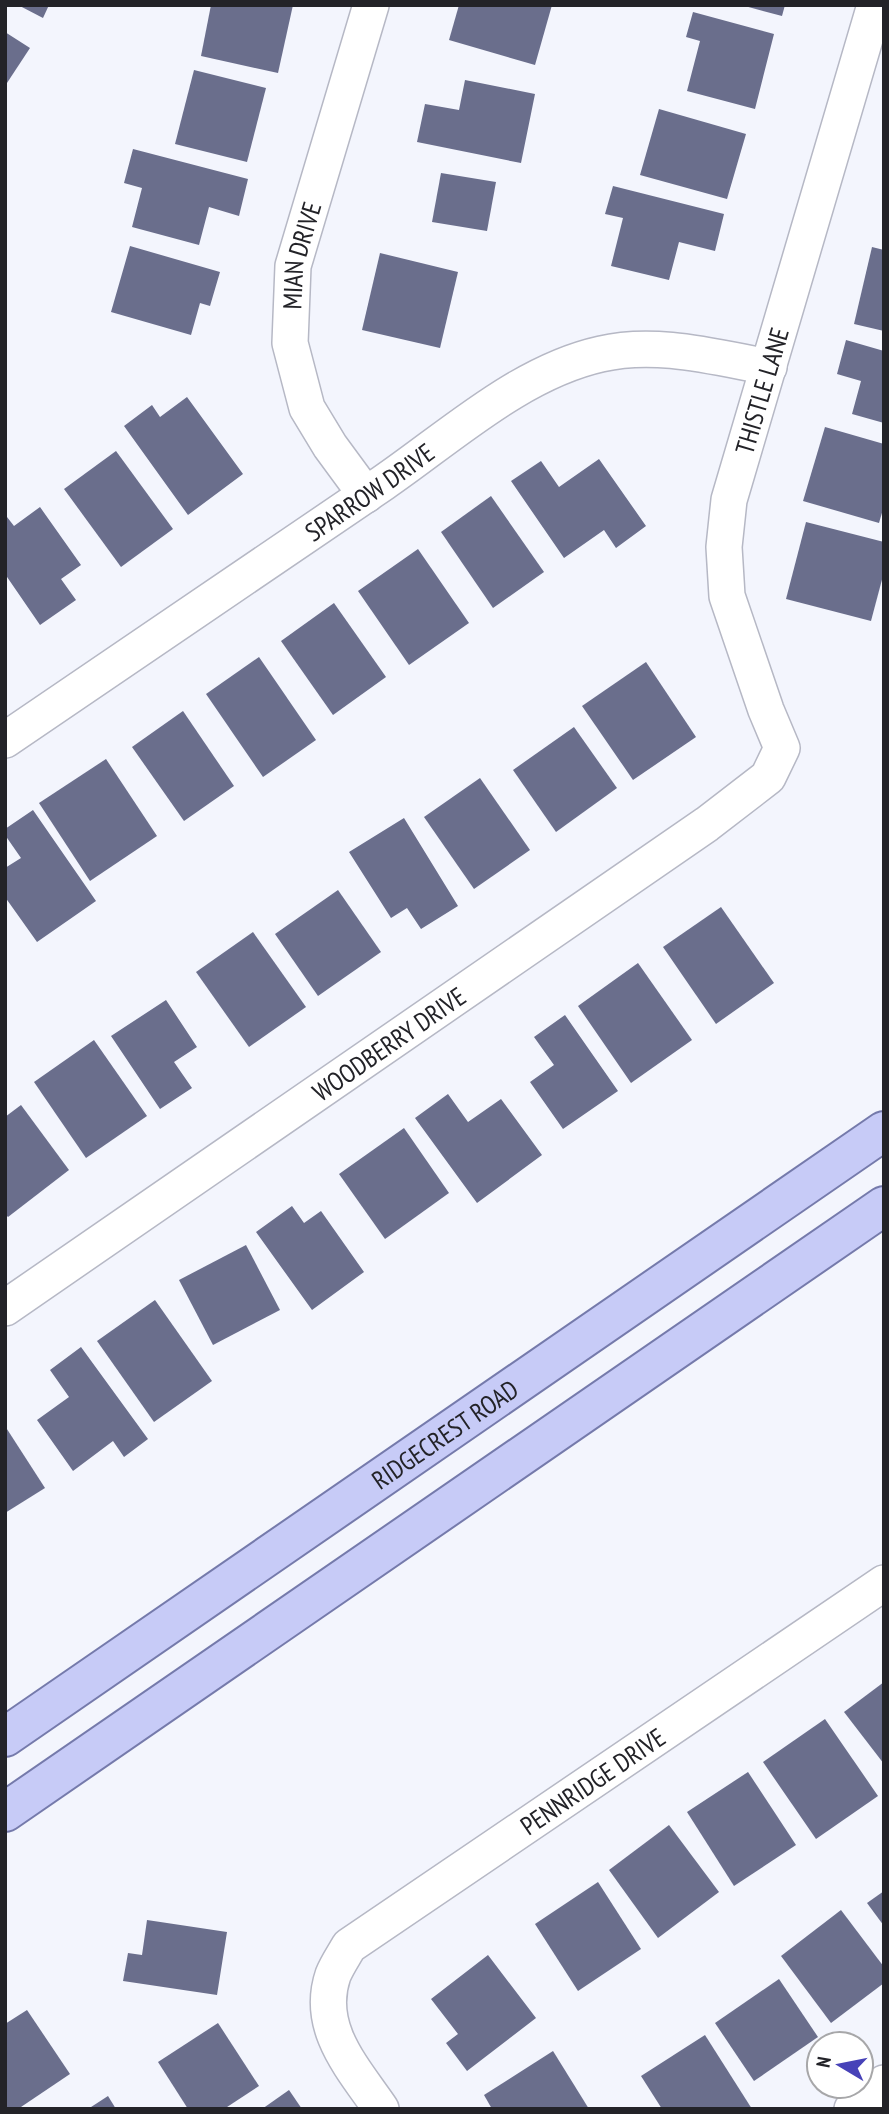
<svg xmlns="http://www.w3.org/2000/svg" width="889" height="2114" font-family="'PT Sans Narrow',sans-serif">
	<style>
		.building { fill: #6a6e8c }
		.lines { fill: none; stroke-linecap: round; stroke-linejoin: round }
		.minor-casing { stroke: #b6b8c5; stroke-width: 38 }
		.major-casing { stroke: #757aab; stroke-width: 42 }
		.minor { stroke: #fff; stroke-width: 35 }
		.major { stroke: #c7cbf7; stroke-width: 38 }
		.labels { text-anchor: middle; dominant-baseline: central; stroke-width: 5; stroke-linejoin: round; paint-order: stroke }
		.street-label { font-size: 26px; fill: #232328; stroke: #fff }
	</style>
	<rect width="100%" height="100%" fill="#f3f5fd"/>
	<g class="building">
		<polygon points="18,5 49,5 43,18"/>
		<polygon points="211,5 293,5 278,73 201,56"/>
		<polygon points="459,5 552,5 535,65 449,40"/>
		<polygon points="741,5 785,5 782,16"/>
		<polygon points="693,12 774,34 755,109 687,91 700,41 686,37"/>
		<polygon points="5,32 30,48 5,86"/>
		<polygon points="194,70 266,88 247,162 175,144"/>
		<polygon points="465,80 535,94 521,163 417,142 425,104 459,110"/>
		<polygon points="659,109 746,134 727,199 640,175"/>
		<polygon points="133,149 248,179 239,216 209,207 199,245 132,227 142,188 124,183"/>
		<polygon points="441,173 496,182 487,231 432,222"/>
		<polygon points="613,186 724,214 715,251 679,242 669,280 611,266 623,218 605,214"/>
		<polygon points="130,246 220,272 210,306 200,303 191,335 111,312"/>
		<polygon points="872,247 884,250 884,331 854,324"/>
		<polygon points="380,253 458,272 440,348 362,330"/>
		<polygon points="846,340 884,351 884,423 852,414 861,381 837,374"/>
		<polygon points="187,397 243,474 188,515 124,426 152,405 160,417"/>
		<polygon points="825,427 884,444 884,506 879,523 803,501"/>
		<polygon points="116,451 173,529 121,567 64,489"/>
		<polygon points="599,459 646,526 616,548 604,530 564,558 511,481 541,461 559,487"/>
		<polygon points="491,496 544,572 493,608 441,532"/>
		<polygon points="40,507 81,565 61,579 76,600 40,625 5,574 5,518 7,517 14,526"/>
		<polygon points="806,522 884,542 884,572 871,621 786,599"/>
		<polygon points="418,549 469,623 409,665 358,591"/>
		<polygon points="334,603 386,677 333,715 281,641"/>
		<polygon points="259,657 316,740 263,777 206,694"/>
		<polygon points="646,662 696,737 633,780 582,706"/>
		<polygon points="183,711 234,786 184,821 132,747"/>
		<polygon points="574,727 617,788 556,832 513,770"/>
		<polygon points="106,759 157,836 90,881 39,803"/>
		<polygon points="480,778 530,850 474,889 424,817"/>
		<polygon points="33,810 96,901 37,942 5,897 5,868 21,858 5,835 5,829"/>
		<polygon points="404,818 458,906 421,929 407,908 391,918 349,852"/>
		<polygon points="338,890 381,952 318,996 275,934"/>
		<polygon points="721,907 774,983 716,1024 663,947"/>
		<polygon points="253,932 306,1007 249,1047 196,972"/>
		<polygon points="638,963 692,1040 631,1083 578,1006"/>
		<polygon points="166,1000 197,1047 174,1062 192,1088 160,1109 111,1036"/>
		<polygon points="565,1015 618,1091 563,1129 530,1082 554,1065 534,1037"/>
		<polygon points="94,1040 147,1116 86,1158 34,1082"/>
		<polygon points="448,1094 468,1122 501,1099 542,1155 477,1203 415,1118"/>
		<polygon points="21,1105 69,1170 8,1217 5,1214 5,1117"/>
		<polygon points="404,1128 449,1193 385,1239 339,1174"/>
		<polygon points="292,1206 304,1223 321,1211 364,1272 312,1310 256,1232"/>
		<polygon points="246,1245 280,1310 213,1345 179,1280"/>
		<polygon points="155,1300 212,1381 154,1422 97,1341"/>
		<polygon points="81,1347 148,1439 124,1457 113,1441 73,1471 37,1420 69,1397 50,1370"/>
		<polygon points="5,1426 45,1488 5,1513"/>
		<polygon points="884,1682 884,1764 844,1712"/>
		<polygon points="825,1719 878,1796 816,1839 763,1762"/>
		<polygon points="748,1772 796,1845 734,1886 687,1812"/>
		<polygon points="669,1825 719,1892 658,1938 609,1870"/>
		<polygon points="598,1882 641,1949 578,1991 535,1924"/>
		<polygon points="884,1891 884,1926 867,1903"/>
		<polygon points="841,1910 884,1967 884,1983 831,2023 781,1956"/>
		<polygon points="147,1920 227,1932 217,1995 123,1981 128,1953 142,1955"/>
		<polygon points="488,1955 536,2018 467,2071 446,2043 458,2034 431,1999"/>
		<polygon points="779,1979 818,2037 754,2081 715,2023"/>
		<polygon points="27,2010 70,2074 18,2109 5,2109 5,2024"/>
		<polygon points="218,2023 259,2086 224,2109 188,2109 158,2062"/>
		<polygon points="705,2035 752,2109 662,2109 641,2076"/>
		<polygon points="553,2051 589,2109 492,2109 484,2095"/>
		<polygon points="289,2090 302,2109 262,2109"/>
		<polygon points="108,2096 116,2109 88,2109"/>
	</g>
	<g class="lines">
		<defs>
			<g id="minor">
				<path id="s1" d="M 366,495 L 330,446 L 307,408 L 290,343 L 293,266 L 371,5"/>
				<path id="s2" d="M 5,740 C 131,654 257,569 383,483 C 450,437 520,372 601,354 C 656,341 714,357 769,367"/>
				<path id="s3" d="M 5,1308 L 707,824 L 768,777 L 782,748 L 766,710 L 727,596 L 724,547 L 729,500 L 875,5"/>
				<path id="s4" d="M 381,2109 C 353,2068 315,2028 333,1975 C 337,1965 344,1955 349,1946 L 884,1583"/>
				<polyline points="852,2109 884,2083"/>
			</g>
			<g id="major">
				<path id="s5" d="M 5,1737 L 884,1131"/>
				<polyline points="5,1812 884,1206"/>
			</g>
		</defs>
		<use href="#minor" class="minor-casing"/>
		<use href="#major" class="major-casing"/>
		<use href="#minor" class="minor"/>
		<use href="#major" class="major"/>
	</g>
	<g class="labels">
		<g class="street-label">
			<text stroke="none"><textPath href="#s1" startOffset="261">MIAN DRIVE</textPath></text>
			<text stroke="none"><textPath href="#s3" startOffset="1334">THISTLE LANE</textPath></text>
			<text stroke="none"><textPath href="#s2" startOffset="441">SPARROW DRIVE</textPath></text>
			<text stroke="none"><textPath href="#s3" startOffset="466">WOODBERRY DRIVE</textPath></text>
			<text stroke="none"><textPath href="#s5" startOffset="534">RIDGECREST ROAD</textPath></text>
			<text stroke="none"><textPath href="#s4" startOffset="476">PENNRIDGE DRIVE</textPath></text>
		</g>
	</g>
	<rect width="889" height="2114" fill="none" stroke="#232328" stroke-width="14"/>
	<g transform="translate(840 2065) rotate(280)"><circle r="33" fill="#ffffff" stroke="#a7a7a9" stroke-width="2"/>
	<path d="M0-5L12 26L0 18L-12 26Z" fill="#4742b8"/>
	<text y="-10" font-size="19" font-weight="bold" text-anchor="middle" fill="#232328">N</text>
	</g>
</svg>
